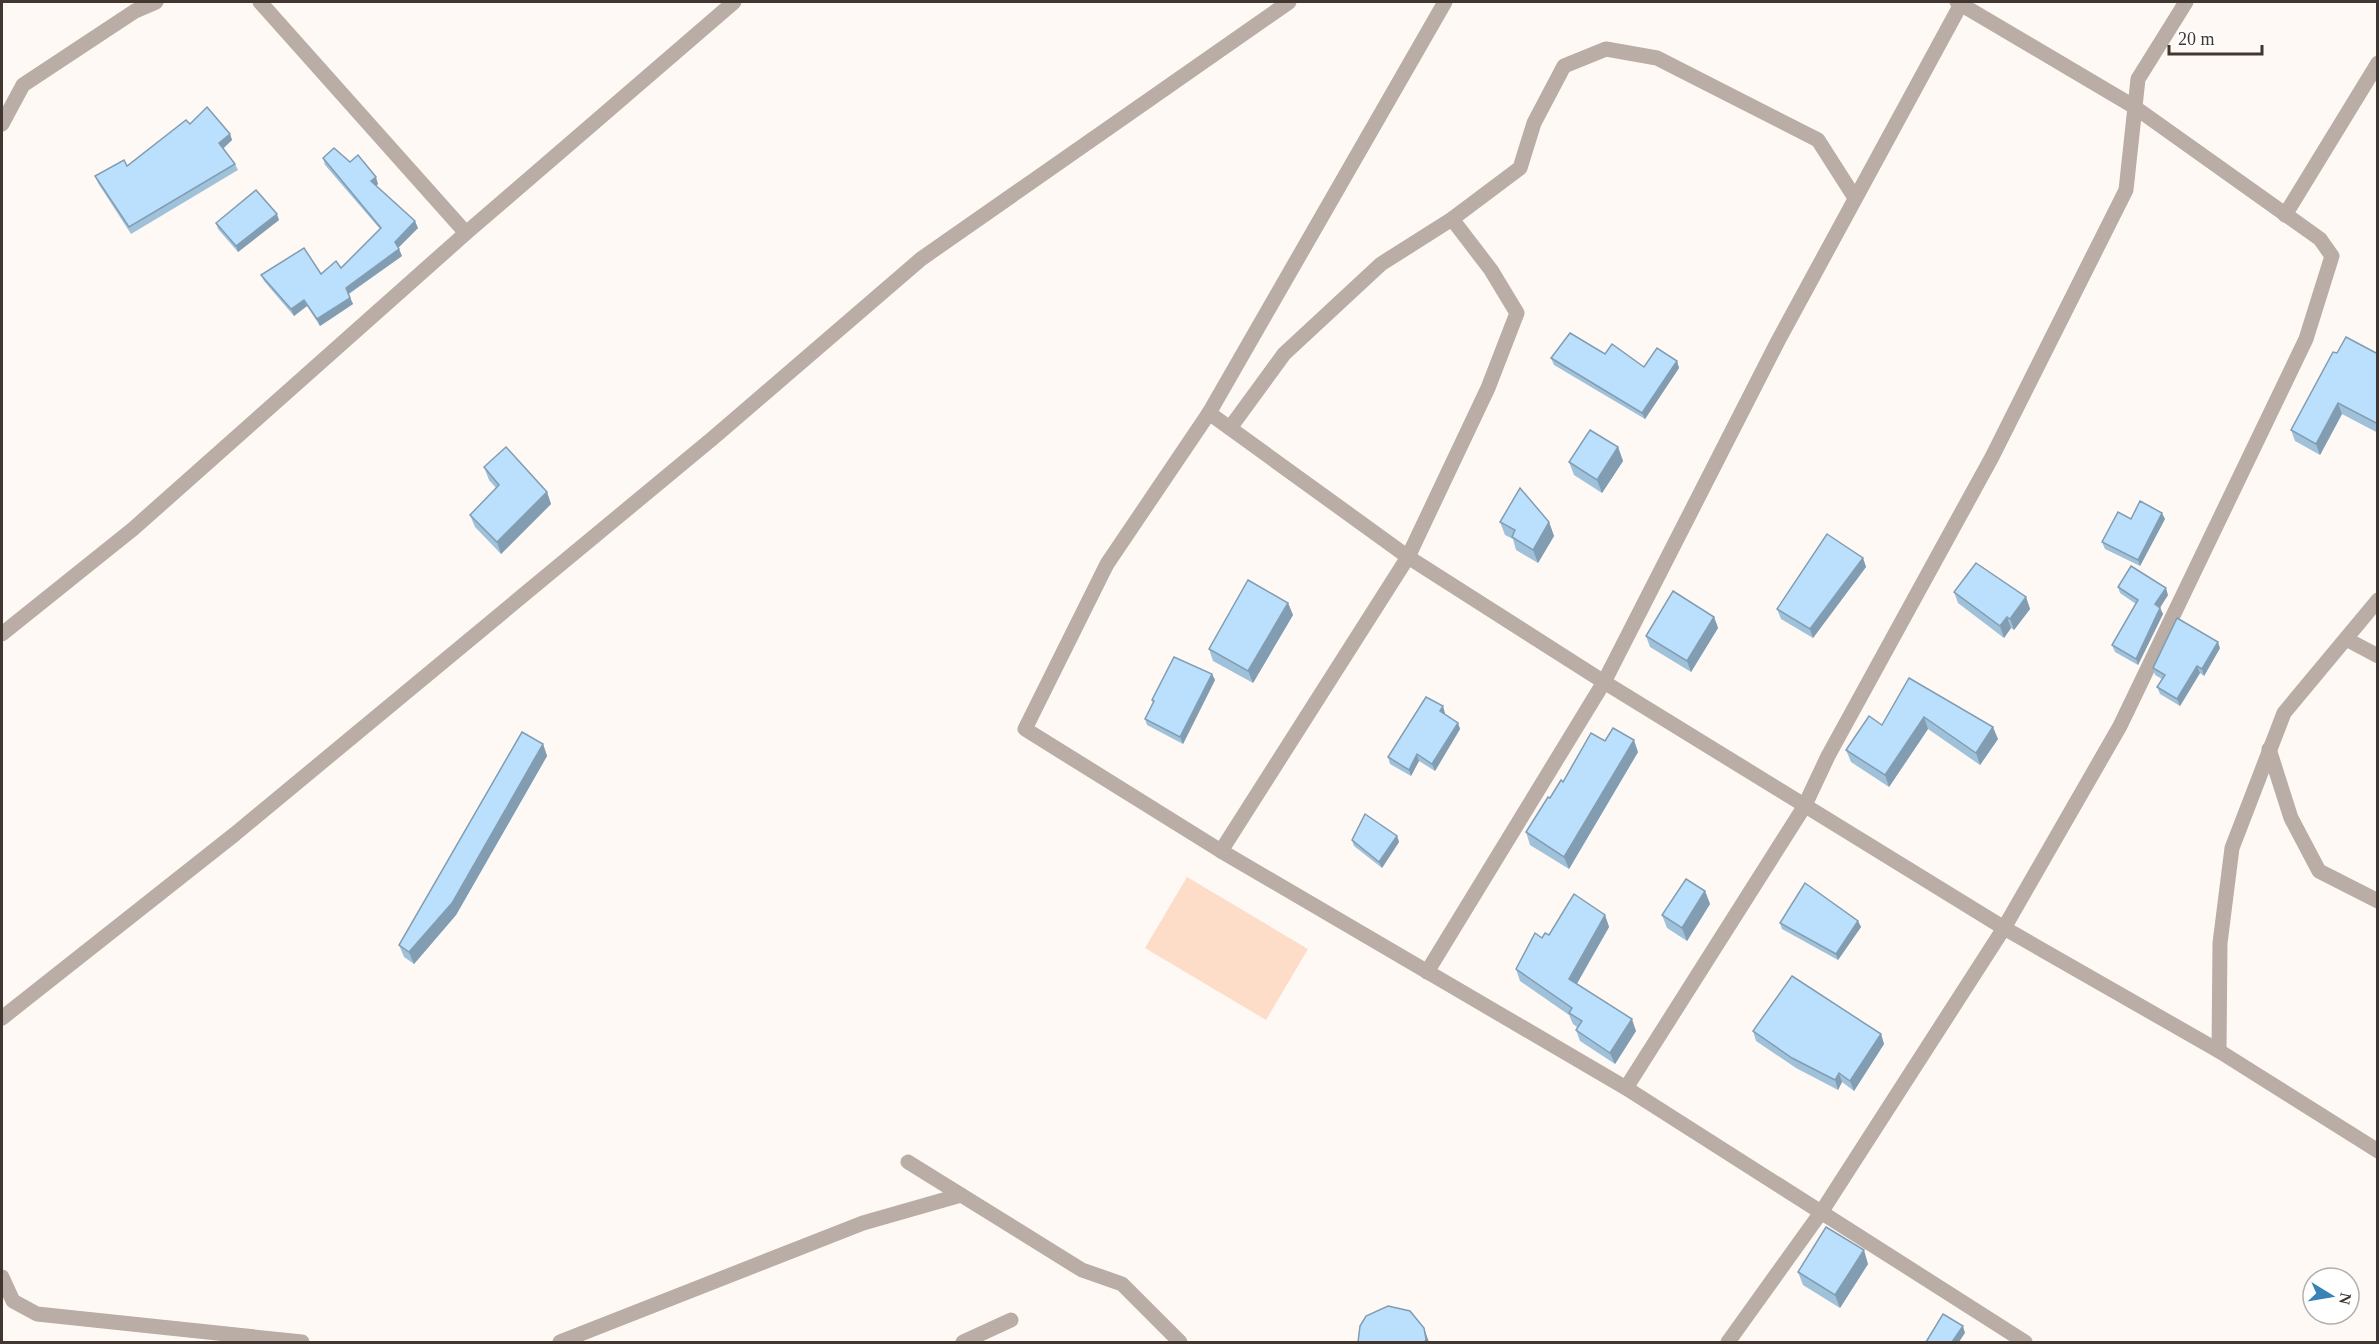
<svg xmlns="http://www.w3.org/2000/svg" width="2379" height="1344" font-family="Georgia,serif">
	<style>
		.green { fill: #fddcc8 }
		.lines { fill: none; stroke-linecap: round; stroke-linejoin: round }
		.minor { stroke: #b9ada6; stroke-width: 15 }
		.wall { fill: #a0c1da }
		.shaded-wall { fill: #829db1 }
		.building { fill: #bae0fd; stroke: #829db1; stroke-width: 1.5 }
	</style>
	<rect width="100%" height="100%" fill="#fff9f6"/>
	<polygon class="green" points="1187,877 1308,949 1266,1020 1145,948"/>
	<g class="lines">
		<g class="minor">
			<polyline points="260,2 466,233"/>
			<polyline points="1445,2 1209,413 1107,564 1025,729 1221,851 1626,1088 2025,1342"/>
			<polyline points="2,124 23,85 135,11 156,2"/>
			<polyline points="2285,215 2378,63"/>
			<polyline points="1452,219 1520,168 1534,123 1564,66 1606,49 1657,58 1818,140 1855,198"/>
			<polyline points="1209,413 1408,557 1604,682 2004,928 2219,1051 2378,1151"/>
			<polyline points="2,634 133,529 466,233 734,2"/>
			<polyline points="2346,639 2378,656"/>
			<polyline points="2269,749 2291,818 2319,871 2378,901"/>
			<polyline points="1221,851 1408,557 1488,388 1517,313 1491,270 1452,219 1381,264 1284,354 1230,428"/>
			<polyline points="1427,972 1604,682 1778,341 1961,4"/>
			<polyline points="2,1018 235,834 713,438 921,259 1289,2"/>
			<polyline points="2219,1051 2220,943 2232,848 2284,713 2378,600"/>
			<polyline points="1626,1088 1804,807 1828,756 1992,457 2126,190 2138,79 2186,2"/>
			<polyline points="908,1162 1082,1270 1122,1284 1180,1342"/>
			<polyline points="2,1277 13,1301 37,1314 302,1342"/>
			<polyline points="560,1342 863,1223 961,1195"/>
			<polyline points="963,1342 1011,1320"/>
			<polyline points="1728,1342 1822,1211 2004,928 2120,726 2306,339 2332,256 2320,239 2133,106 1957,2"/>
		</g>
	</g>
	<g class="wall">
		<polygon points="190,124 230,134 232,140 223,149 235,164 238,170 131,234 98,183 95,176 127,166"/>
		<polygon points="323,158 350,162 378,184 376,186 418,228 398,248 402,256 349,294 353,304 320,326 307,306 294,316 264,281 261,275 321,274 341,268 380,229 325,165"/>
		<polygon points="279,220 238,252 218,229 216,223"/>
		<polygon points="2337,353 2378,354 2378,433 2342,414 2320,455 2295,441 2291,430"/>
		<polygon points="1605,354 1644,367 1677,361 1679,368 1645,419 1554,365 1551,358"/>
		<polygon points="1618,447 1623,461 1602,493 1574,475 1569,462"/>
		<polygon points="484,467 547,492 551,504 501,554 475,527 470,515 496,488 489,480"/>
		<polygon points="2131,519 2165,519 2140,566 2105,549 2102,542"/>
		<polygon points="1500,522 1549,522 1554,536 1538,563 1516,550 1513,539 1505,535"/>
		<polygon points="1863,558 1866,567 1813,638 1781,619 1777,609"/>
		<polygon points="2118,587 2168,595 2160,607 2163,614 2138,665 2115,652 2112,645 2136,604 2120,593"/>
		<polygon points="1954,592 2026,597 2030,609 2014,630 2011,628 2004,638 1958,603"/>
		<polygon points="1288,603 1293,615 1253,683 1213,661 1209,649"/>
		<polygon points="1714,617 1718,628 1691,672 1650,647 1646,636"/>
		<polygon points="2220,648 2204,676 2200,673 2180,706 2160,694 2157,687 2162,679 2155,675 2153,668"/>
		<polygon points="1212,674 1215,680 1183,744 1147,725 1145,719 1153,703 1152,700"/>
		<polygon points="1909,678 1998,739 1980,765 1928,729 1889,787 1851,762 1846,750 1882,725"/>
		<polygon points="1445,713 1444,714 1458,723 1460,729 1435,771 1419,761 1411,776 1390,764 1388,757"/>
		<polygon points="1605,741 1638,752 1569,869 1530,845 1526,832 1550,798 1563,782"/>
		<polygon points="543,744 547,756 456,915 414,964 404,957 399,945"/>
		<polygon points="1397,836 1399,842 1382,868 1354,846 1352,840"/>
		<polygon points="1705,891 1710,904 1687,941 1667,928 1662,915"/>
		<polygon points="1605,915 1609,927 1577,984 1636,1031 1615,1064 1580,1041 1576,1030 1577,1027 1573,1024 1569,1015 1520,981 1516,969 1542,938"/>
		<polygon points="1858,921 1861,927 1838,960 1782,929 1780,923"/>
		<polygon points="1753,1031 1881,1034 1884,1044 1854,1091 1842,1082 1838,1090 1796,1068 1756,1041"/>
		<polygon points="1868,1264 1840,1308 1803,1285 1798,1272"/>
	</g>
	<g class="shaded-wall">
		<polygon points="230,134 232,140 221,150 219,143"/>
		<polygon points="376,177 378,184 374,188 371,181"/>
		<polygon points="277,214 279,220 238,252 236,246"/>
		<polygon points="415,221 418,228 397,249 395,242"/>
		<polygon points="399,249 402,256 348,294 346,288"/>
		<polygon points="350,298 353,304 320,326 317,319"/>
		<polygon points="304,300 307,306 294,316 291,309"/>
		<polygon points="1677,361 1679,368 1645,419 1642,413"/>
		<polygon points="2338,403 2342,414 2320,455 2316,444"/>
		<polygon points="1618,447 1623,461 1602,493 1597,480"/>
		<polygon points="547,492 551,504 501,554 497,542"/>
		<polygon points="2162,513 2165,519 2140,566 2138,560"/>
		<polygon points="1549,522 1554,536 1538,563 1533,550"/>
		<polygon points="1863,558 1866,567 1813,638 1810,629"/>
		<polygon points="2166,588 2168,595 2158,611 2155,604"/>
		<polygon points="2026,597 2030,609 2014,630 2010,619"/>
		<polygon points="1288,603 1293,615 1253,683 1248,671"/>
		<polygon points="2160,608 2163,614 2138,665 2136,659"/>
		<polygon points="1714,617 1718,628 1691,672 1687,661"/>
		<polygon points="2007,617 2011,628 2004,638 2000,626"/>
		<polygon points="2218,642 2220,648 2204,676 2202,669"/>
		<polygon points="2197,666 2200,673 2180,706 2177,699"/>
		<polygon points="1212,674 1215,680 1183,744 1180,737"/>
		<polygon points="1443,706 1445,713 1442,718 1440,711"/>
		<polygon points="1924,717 1928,729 1889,787 1885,775"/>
		<polygon points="1458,723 1460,729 1435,771 1432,764"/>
		<polygon points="1993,727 1998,739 1980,765 1976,753"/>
		<polygon points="1634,740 1638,752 1569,869 1564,857"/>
		<polygon points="543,744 547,756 456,915 414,964 409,952"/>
		<polygon points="1417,754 1419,761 1411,776 1409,770"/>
		<polygon points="1397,836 1399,842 1382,868 1379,862"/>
		<polygon points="1705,891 1710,904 1687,941 1682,928"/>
		<polygon points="1605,915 1609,927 1573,990 1569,979"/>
		<polygon points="1858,921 1861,927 1838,960 1836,954"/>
		<polygon points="1632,1019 1636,1031 1615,1064 1610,1053"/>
		<polygon points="1881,1034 1884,1044 1854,1091 1850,1081"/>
		<polygon points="1839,1073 1842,1082 1838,1090 1835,1080"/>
		<polygon points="1864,1250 1868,1264 1840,1308 1835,1295"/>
		<polygon points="1963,1326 1965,1333 1959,1342 1952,1342"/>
		<polygon points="1424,1328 1429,1342 1425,1342"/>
	</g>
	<g class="building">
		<polygon points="207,107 230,134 219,143 235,164 129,227 95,176 124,160 127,166 186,120 190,124"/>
		<polygon points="334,148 350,162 358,155 376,177 371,181 415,221 395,242 399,249 346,288 350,298 317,319 304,300 291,309 261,275 304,248 321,274 336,261 341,268 381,228 323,158"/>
		<polygon points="256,190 277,214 236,246 216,223"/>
		<polygon points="1570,333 1605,354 1612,344 1644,367 1657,348 1677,361 1642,413 1551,358"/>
		<polygon points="2346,337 2378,354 2378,424 2338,403 2316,444 2291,430 2333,352 2337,353"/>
		<polygon points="1590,430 1618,447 1597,480 1569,462"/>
		<polygon points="506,447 547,492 497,542 470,515 499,485 484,467"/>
		<polygon points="1520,488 1549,522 1533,550 1512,537 1515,530 1500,522"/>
		<polygon points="2140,501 2162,513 2138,560 2102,542 2118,512 2131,519"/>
		<polygon points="1827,534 1863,558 1810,629 1777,609"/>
		<polygon points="1976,563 2026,597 2010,619 2007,617 2000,626 1954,592"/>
		<polygon points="2131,566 2166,588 2155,604 2160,608 2136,659 2112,645 2138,600 2118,587"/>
		<polygon points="1248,580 1288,603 1248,671 1209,649"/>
		<polygon points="1673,591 1714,617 1687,661 1646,636"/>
		<polygon points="2177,618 2218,642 2202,669 2197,666 2177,699 2157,687 2165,675 2153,668"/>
		<polygon points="1174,657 1212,674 1180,737 1145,719 1154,701 1152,700"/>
		<polygon points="1909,678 1993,727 1976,753 1924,717 1885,775 1846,750 1869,716 1882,725"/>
		<polygon points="1426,697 1443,706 1440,711 1458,723 1432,764 1417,754 1409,770 1388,757"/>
		<polygon points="1613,728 1634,740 1564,857 1526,832 1548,797 1550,798 1561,780 1563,782 1591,733 1605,741"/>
		<polygon points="522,732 543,744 452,903 409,952 399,945"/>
		<polygon points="1365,814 1397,836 1379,862 1352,840"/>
		<polygon points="1686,879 1705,891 1682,928 1662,915"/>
		<polygon points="1805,883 1858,921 1836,954 1780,923"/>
		<polygon points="1574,894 1605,915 1569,979 1632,1019 1610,1053 1576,1030 1582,1021 1569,1013 1572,1008 1516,969 1535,933 1542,938 1545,933 1549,935"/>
		<polygon points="1792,976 1881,1034 1850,1081 1839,1073 1835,1080 1792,1058 1753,1031"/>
		<polygon points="1826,1227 1864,1250 1835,1295 1798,1272"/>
		<polygon points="1388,1306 1410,1311 1424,1328 1426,1339 1425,1342 1358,1342 1360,1326 1366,1316"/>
		<polygon points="1943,1314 1963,1326 1952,1342 1926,1342"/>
	</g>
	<rect width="2379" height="1344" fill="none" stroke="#413730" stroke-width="6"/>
	<g transform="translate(2331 1296) rotate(101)"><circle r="28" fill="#ffffff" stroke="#b3afac" stroke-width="1.5"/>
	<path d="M0-4.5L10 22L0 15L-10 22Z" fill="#3684b6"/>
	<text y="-9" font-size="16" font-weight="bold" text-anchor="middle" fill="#413730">N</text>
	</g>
	<path d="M2169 45v9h93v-9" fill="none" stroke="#413730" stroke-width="3"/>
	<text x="2178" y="45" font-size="18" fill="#413730" stroke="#ffffff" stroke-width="4.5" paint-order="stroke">20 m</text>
</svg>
